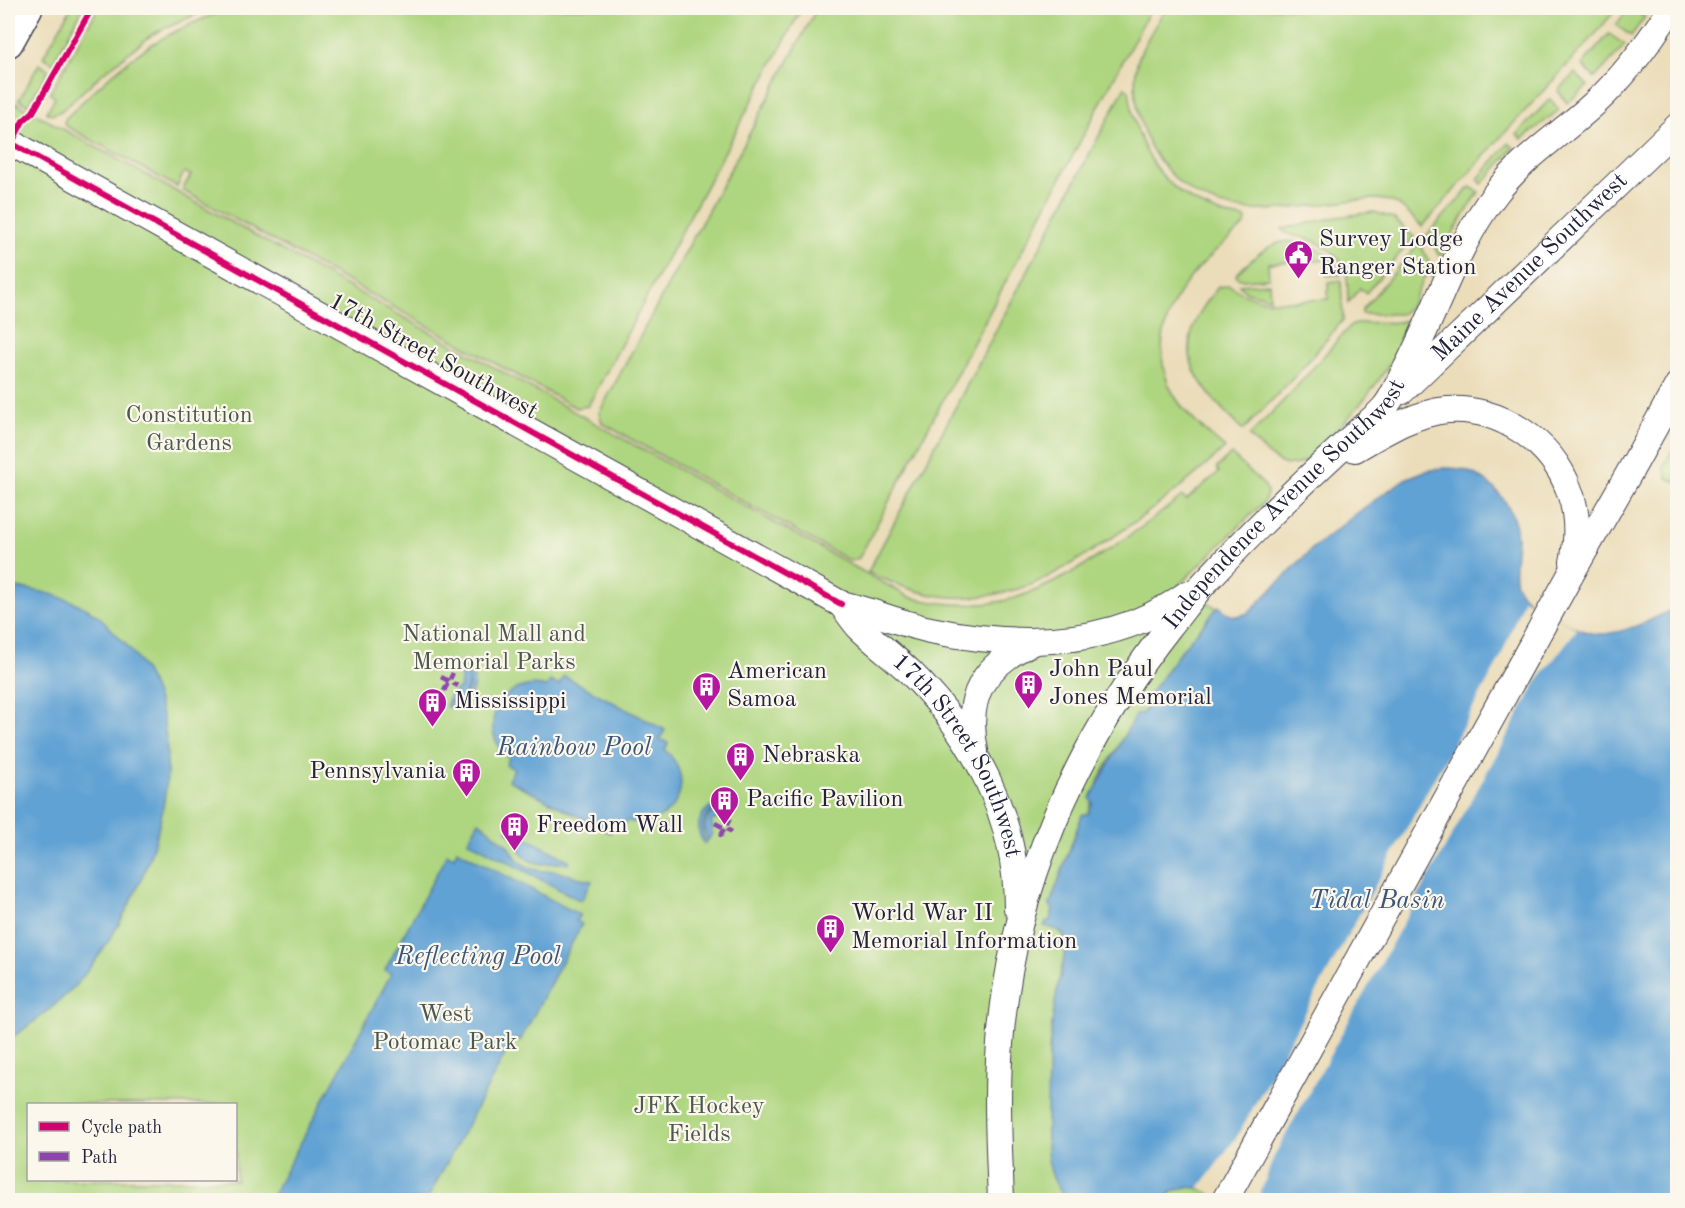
<svg xmlns="http://www.w3.org/2000/svg" width="1685" height="1208" font-family="'Old Standard TT',serif">
	<style>
		.green { fill: #aed57f; stroke: #687c5d; stroke-width: 1.5; fill-rule: evenodd }
		.water { fill: #61a2d4; stroke: #426288; stroke-width: 1.5 }
		.pier { fill: #ebddb9 }
		.lines { fill: none; stroke-linecap: round; stroke-linejoin: round }
		.major-casing { stroke: #403e4e; stroke-width: 28 }
		.highway-casing { stroke: #403e4e; stroke-width: 33 }
		.major { stroke: #fff; stroke-width: 26 }
		.highway { stroke: #fff; stroke-width: 30 }
		.quiet { stroke: #8e44ad; stroke-width: 4.5; stroke-dasharray: 9 4.5; stroke-linecap: butt }
		.cycleway-casing { stroke: #fbf7ec; stroke-width: 10 }
		.cycleway { stroke: #d6006c; stroke-width: 6 }
		.labels { text-anchor: middle; dominant-baseline: central; stroke-width: 4.5; stroke-linejoin: round; paint-order: stroke }
		.poi-label { font-size: 24px; fill: #22223b; stroke: #fbf7ec; text-anchor: start }
		.street-label { font-size: 24px; fill: #22223b; stroke: #fbf7ec }
		.park-label { font-size: 24px; fill: #4c584f; stroke: #fbf7ec }
		.water-label { font-size: 26px; font-style: italic; fill: #3b5578; stroke: #fbf7ec }
	</style>
	<rect width="100%" height="100%" fill="#fbf7ec"/>
	<filter id="ink" filterUnits="userSpaceOnUse"><feTurbulence type="fractalNoise" baseFrequency=".0167" numOctaves="2"/><feDisplacementMap in="SourceGraphic" scale="12" xChannelSelector="R" yChannelSelector="G"/><feConvolveMatrix kernelMatrix="1 2 1 2 8 2 1 2 1" color-interpolation-filters="sRGB"/></filter>
	<filter id="wash" filterUnits="userSpaceOnUse"><feTurbulence type="fractalNoise" baseFrequency=".008" numOctaves="4" result="noise"/><feDisplacementMap in="SourceGraphic" scale="24" xChannelSelector="R" yChannelSelector="G"/><feGaussianBlur stdDeviation="1.35" result="paint"/><feColorMatrix in="noise" values="0 0 0 0 0 0 0 0 0 0 0 0 0 0 0 0 0 1.4 0 .05"/><feComposite in="paint" operator="in"/></filter>
	<g filter="url(#wash)">
		<rect width="100%" height="100%" fill="#ebddb9"/>
		<g class="green">
			<polygon points="71,8 83,8 53,63 43,57"/>
			<polygon points="98,8 210,8 153,34 103,73 61,111 54,114 46,113 55,98 50,93"/>
			<path d="M 230,8 L 802,8 L 588,406 L 576,408 L 182,190 L 191,175 L 184,172 L 177,187 L 66,126 L 64,122 L 66,118 C 92,92 120,65 151,45 C 175,30 204,18 230,8 Z"/>
			<polygon points="817,8 1151,8 859,558 850,561 602,423 599,413"/>
			<path d="M 1166,8 L 1617,8 L 1593,37 L 1499,139 L 1422,227 C 1414,219 1406,209 1395,203 C 1380,196 1357,200 1341,202 C 1284,208 1228,224 1180,183 C 1168,172 1157,159 1149,144 C 1138,120 1132,90 1137,64 C 1139,50 1158,21 1166,8 Z"/>
			<polygon points="1629,8 1645,17 1631,36 1616,25"/>
			<polygon points="1609,34 1625,45 1595,78 1582,65"/>
			<polygon points="39,64 49,70 28,105 19,100"/>
			<polygon points="1575,73 1588,86 1567,103 1558,91"/>
			<path d="M 1125,87 L 1129,90 C 1136,149 1161,192 1219,213 C 1228,217 1237,216 1246,219 L 1245,225 C 1205,258 1163,295 1162,351 C 1162,367 1166,382 1174,395 C 1187,417 1206,432 1225,448 C 1185,486 1141,519 1095,549 C 1076,561 1056,574 1035,583 C 1011,593 977,599 950,597 C 921,595 894,584 868,572 Z"/>
			<polygon points="1550,99 1559,110 1522,139 1517,134"/>
			<path d="M 16,103 L 909,597 C 985,616 1032,599 1096,558 C 1126,539 1154,519 1182,496 L 1186,500 L 1219,472 L 1217,468 L 1231,454 L 1265,486 C 1269,492 1267,496 1263,503 L 1178,586 L 1217,608 L 1180,652 L 1147,698 L 1149,704 L 1142,715 L 1136,715 L 1099,779 L 1088,815 L 1082,815 L 1050,904 L 1053,909 L 1050,921 L 1065,937 L 1066,947 L 1057,992 L 1049,1048 L 1047,1127 L 1054,1178 L 1065,1197 L 1069,1200 L 8,1200 L 8,119 ZM 28,1104 L 236,1104 L 236,1180 L 28,1180 Z"/>
			<polygon points="1509,143 1514,148 1482,184 1478,179"/>
			<polygon points="1470,187 1479,192 1456,228 1443,254 1439,255 1427,235"/>
			<path d="M 1374,212 L 1393,218 L 1414,237 L 1366,293 L 1360,288 L 1348,303 C 1347,293 1349,279 1345,269 C 1339,254 1319,241 1304,238 C 1296,236 1287,236 1282,229 L 1337,217 Z"/>
			<path d="M 1288,241 C 1311,244 1331,252 1341,275 L 1327,276 L 1326,260 L 1268,263 L 1269,278 L 1243,280 L 1238,278 L 1236,275 L 1238,272 C 1253,259 1267,243 1288,241 Z"/>
			<polygon points="1419,243 1426,255 1434,275 1433,277 1426,274 1410,307 1401,314 1362,314 1362,310"/>
			<path d="M 1341,280 L 1343,320 L 1298,373 L 1243,430 C 1191,379 1166,349 1219,286 L 1221,287 L 1229,285 C 1262,309 1290,300 1328,299 L 1328,282 Z"/>
			<polygon points="1269,283 1270,298 1247,292 1239,285"/>
			<path d="M 1410,319 L 1414,319 C 1393,366 1363,405 1326,441 C 1316,451 1305,466 1289,465 C 1273,464 1260,446 1249,436 L 1290,394 L 1350,326 C 1369,318 1391,327 1410,319 Z"/>
			<polygon points="1677,441 1677,483 1667,478 1664,466"/>
			<polygon points="1185,1186 1199,1188 1222,1200 1160,1200 1174,1191"/>
		</g>
		<g class="water">
			<path d="M 1444,468 C 1451,468 1460,468 1467,471 C 1494,481 1516,508 1517,537 C 1517,550 1512,572 1516,583 C 1522,599 1535,605 1549,613 C 1562,621 1576,630 1591,633 C 1615,639 1656,618 1677,607 L 1677,1200 L 1222,1200 L 1199,1188 L 1185,1187 L 1174,1191 L 1160,1200 L 1069,1200 C 1057,1191 1051,1175 1048,1160 C 1046,1146 1047,1129 1047,1114 C 1047,1073 1050,1031 1057,990 C 1059,978 1069,946 1064,936 C 1060,929 1051,928 1044,926 L 1047,921 L 1050,921 L 1053,909 L 1050,905 L 1082,815 L 1088,814 L 1093,803 L 1090,799 L 1136,714 L 1139,713 L 1142,714 L 1149,704 L 1146,699 L 1180,652 L 1219,606 C 1229,616 1234,619 1248,613 L 1313,548 L 1365,507 L 1405,479 L 1425,471 Z"/>
			<path d="M 8,588 C 37,588 74,598 98,616 C 105,621 111,629 117,635 C 213,729 155,890 81,979 C 60,1003 34,1023 8,1040 Z"/>
			<path d="M 469,665 C 481,684 470,708 446,707 L 447,703 C 467,702 474,685 466,668 Z"/>
			<path d="M 465,670 C 473,684 466,700 448,701 L 450,694 L 453,695 L 455,690 L 461,688 L 460,682 L 462,678 L 460,676 Z"/>
			<path d="M 564,676 L 665,730 L 660,739 L 668,743 L 665,750 C 700,780 672,833 627,821 L 623,827 L 615,823 L 610,833 L 508,780 L 514,769 L 506,765 L 509,758 C 473,728 502,675 547,687 L 550,681 L 559,685 Z"/>
			<path d="M 722,802 L 726,802 L 725,806 C 705,808 698,825 706,842 L 704,844 C 692,825 701,807 722,802 Z"/>
			<path d="M 720,808 L 725,809 L 723,815 L 720,814 L 718,819 L 711,821 L 713,828 L 711,832 L 713,833 L 708,840 C 701,826 706,814 720,808 Z"/>
			<polygon points="479,821 508,846 518,860 529,868 542,871 555,871 592,881 581,901 468,841"/>
			<path d="M 508,828 L 570,861 L 568,864 C 555,859 543,870 526,858 C 516,850 516,837 507,831 Z"/>
			<polygon points="457,850 580,915 576,921 582,924 520,1041 514,1038 427,1200 270,1200 391,974 385,970 447,854 454,857"/>
		</g>
		<polygon class="pier" points="1524,598 1577,629 1538,680 1274,1156 1258,1200 1222,1200 1199,1188 1238,1135 1500,659"/>
	</g>
	<g filter="url(#ink)">
		<g class="lines">
			<defs>
				<g id="major">
					<path d="M 8,141 L 841,604 C 871,611 900,623 930,630 C 1017,648 1113,648 1187,594"/>
					<path id="s1" d="M 1402,391 L 1678,126"/>
					<path d="M 1355,449 C 1383,433 1414,413 1447,410 C 1498,406 1552,441 1569,490 C 1578,513 1578,538 1573,562"/>
					<path id="s2" d="M 841,604 C 847,611 852,619 858,626 C 874,642 893,656 910,672 C 973,734 1017,817 1017,908"/>
					<path d="M 975,751 C 964,695 984,664 1035,641"/>
					<path id="s3" d="M 1001,1200 C 999,1148 996,1096 1000,1044 C 1011,890 1075,747 1169,627 C 1183,610 1195,592 1210,577 C 1245,539 1283,502 1321,466 C 1335,453 1349,440 1363,427 C 1370,421 1378,415 1384,408 C 1393,398 1398,383 1405,371 C 1436,313 1455,246 1496,193 C 1523,157 1563,133 1596,102 C 1625,76 1650,41 1671,8"/>
					<polyline points="1225,1200 1571,574 1628,475 1678,385"/>
				</g>
				<polyline id="highway" points="8,42 27,8"/>
			</defs>
			<use href="#major" class="major-casing"/>
			<use href="#highway" class="highway-casing"/>
			<use href="#major" class="major"/>
			<use href="#highway" class="highway"/>
			<g class="quiet">
				<polyline points="441,677 458,686"/>
				<polyline points="444,691 453,673"/>
				<polyline points="715,823 732,832"/>
				<polyline points="720,837 730,819"/>
			</g>
			<defs>
				<g id="cycleway">
					<polyline points="11,143 841,604"/>
					<polyline points="8,150 23,121 33,112 92,8"/>
				</g>
			</defs>
			<use href="#cycleway" class="cycleway-casing"/>
			<use href="#cycleway" class="cycleway"/>
		</g>
	</g>
	<defs>
		<symbol id="civic-pin" viewBox="-11 -11 22 30"><path d="M0 17L-7.5 6A9.5 9.5 0 1 1 7.5 6Z" fill="#b5179e" stroke="#fbf7ec"/><path d="M-.6-6.5H3V-4.5H.6V-3L4-1V1h2V6H-6V1h2V-1L-.6-3ZM-1.2 2.5V6h2.4V2.5Z" fill="#fff"/></symbol>
		<symbol id="building-pin" viewBox="-11 -11 22 30"><path d="M0 17L-7.5 6A9.5 9.5 0 1 1 7.5 6Z" fill="#b5179e" stroke="#fbf7ec"/><path d="M-4-6H4V6H1V3H-1V6H-4ZM-2.5-4.3h1.7v1.8h-1.7ZM.8-4.3h1.7v1.8H.8ZM-2.5-1h1.7V.8h-1.7ZM.8-1h1.7V.8H.8Z" fill="#fff"/></symbol>
	</defs>
	<g fill-rule="evenodd">
		<use href="#civic-pin" x="1282" y="238" width="33" height="45"/>
		<use href="#building-pin" x="1012" y="668" width="33" height="45"/>
		<use href="#building-pin" x="690" y="670" width="33" height="45"/>
		<use href="#building-pin" x="416" y="686" width="33" height="45"/>
		<use href="#building-pin" x="724" y="740" width="33" height="45"/>
		<use href="#building-pin" x="450" y="756" width="33" height="45"/>
		<use href="#building-pin" x="708" y="784" width="33" height="45"/>
		<use href="#building-pin" x="498" y="810" width="33" height="45"/>
		<use href="#building-pin" x="814" y="912" width="33" height="45"/>
	</g>
	<g class="labels">
		<g class="poi-label">
			<text x="1319" y="240">Survey Lodge<tspan x="1319" dy="28">Ranger Station</tspan></text>
			<text x="1049" y="670">John Paul<tspan x="1049" dy="28">Jones Memorial</tspan></text>
			<text x="727" y="672">American<tspan x="727" dy="28">Samoa</tspan></text>
			<text x="454" y="702">Mississippi</text>
			<text x="762" y="756">Nebraska</text>
			<text x="446" y="772" text-anchor="end">Pennsylvania</text>
			<text x="746" y="800">Pacific Pavilion</text>
			<text x="536" y="826">Freedom Wall</text>
			<text x="851" y="914">World War II<tspan x="851" dy="28">Memorial Information</tspan></text>
		</g>
		<g class="street-label">
			<text stroke="none"><textPath href="#s1" startOffset="178">Maine Avenue Southwest</textPath></text>
			<text transform="translate(433 357) rotate(29)">17th Street Southwest</text>
			<text stroke="none"><textPath href="#s3" startOffset="782">Independence Avenue Southwest</textPath></text>
			<text stroke="none"><textPath href="#s2" startOffset="195">17th Street Southwest</textPath></text>
		</g>
		<g class="park-label">
			<text x="189" y="416">Constitution<tspan x="189" dy="28">Gardens</tspan></text>
			<text x="494" y="635">National Mall and<tspan x="494" dy="28">Memorial Parks</tspan></text>
			<text x="445" y="1015">West<tspan x="445" dy="28">Potomac Park</tspan></text>
			<text x="699" y="1107">JFK Hockey<tspan x="699" dy="28">Fields</tspan></text>
		</g>
		<g class="water-label">
			<text x="574" y="748">Rainbow Pool</text>
			<text x="1377" y="901">Tidal Basin</text>
			<text x="478" y="957">Reflecting Pool</text>
		</g>
	</g>
	<rect width="1685" height="1208" fill="none" stroke="#fbf7ec" stroke-width="30"/>
	<rect x="27" y="1103" width="210" height="78" fill="#fbf7ec" stroke="#a4a2a5" stroke-width="1.5"/>
	<rect x="39" y="1122" width="30" height="9" fill="#d6006c" stroke="#a4a2a5" stroke-width="1.5"/>
	<text x="81" y="1133" font-size="18" fill="#22223b">Cycle path</text>
	<rect x="39" y="1152" width="30" height="9" fill="#8e44ad" stroke="#a4a2a5" stroke-width="1.5"/>
	<text x="81" y="1163" font-size="18" fill="#22223b">Path</text>
</svg>
